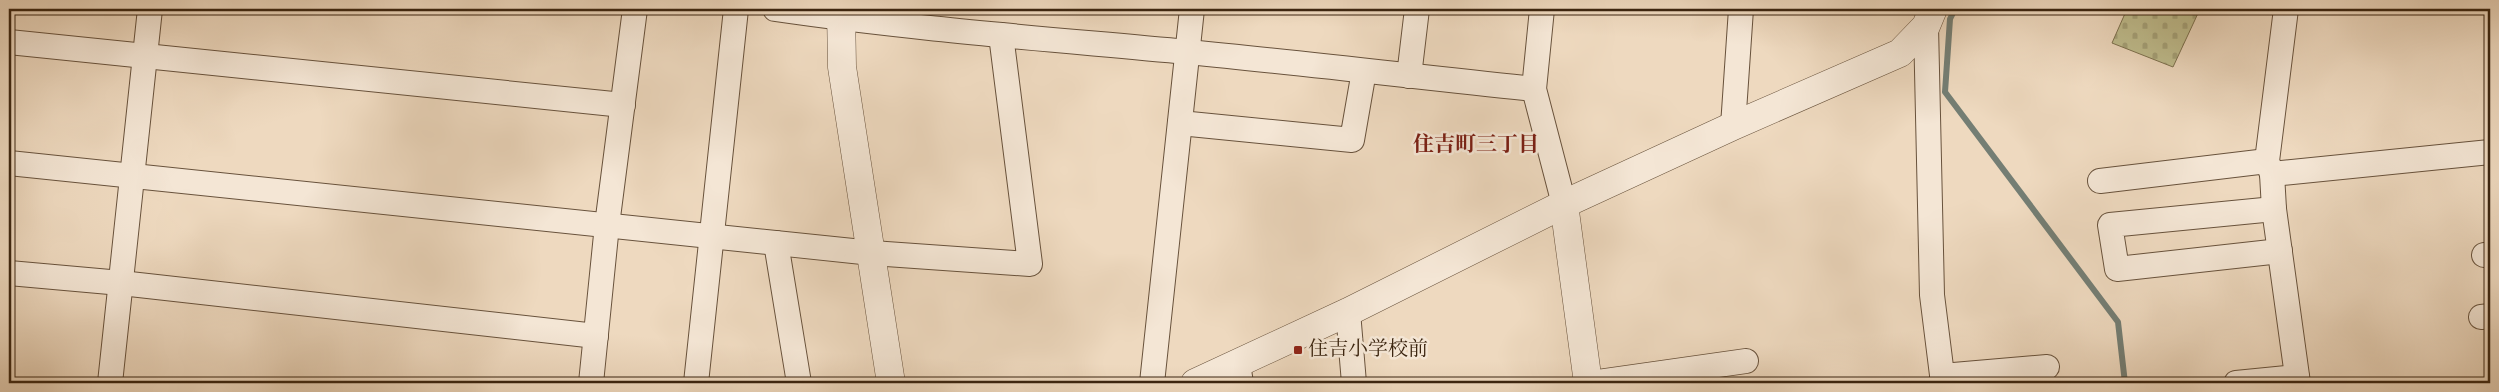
<svg xmlns="http://www.w3.org/2000/svg" width="2499" height="392" font-family="Vollkorn,'Noto Serif JP',serif">
	<style>
		.cemetery { fill: url(#cemetery-stones); stroke: #7d714f }
		.lines { fill: none; stroke-linecap: round; stroke-linejoin: round }
		.stream { stroke: #747e74; stroke-width: 6 }
		.minor-casing { stroke: #68523c; stroke-width: 26 }
		.tertiary-casing { stroke: #68523c; stroke-width: 29 }
		.minor { stroke: #f4e6d5; stroke-width: 24 }
		.tertiary { stroke: #f4e6d5; stroke-width: 28 }
		.poi-dot { fill: #8f2418; stroke: #f4e6d5; stroke-width: 2 }
		.labels { text-anchor: middle; dominant-baseline: central; stroke-width: 5; stroke-linejoin: round; paint-order: stroke }
		.poi-label { font-size: 20px; fill: #3b2510; stroke: #f4e6d5; text-anchor: start }
		.neighbourhood-label { font-size: 21px; font-weight: bold; fill: #7a1f14; stroke: #f4e6d5 }
	</style>
	<defs>
		<pattern id="cemetery-stones" width="16" height="16" patternUnits="userSpaceOnUse" patternTransform="scale(1.25)"><rect width="16" height="16" fill="#bfbd8e"/><path d="M2 7V4a2 2 0 0 1 4 0v3zM10 15v-3a2 2 0 0 1 4 0v3z" fill="#a5a279"/></pattern>
	</defs>
	<rect width="100%" height="100%" fill="#eed9bf"/>
	<filter id="stains"><feTurbulence type="fractalNoise" baseFrequency=".004" numOctaves="4"/><feColorMatrix values="0 0 0 0 .2 0 0 0 0 .09 0 0 0 0 .02 0 0 0 .5 -.17"/></filter>
	<radialGradient id="worn" r=".72"><stop offset=".6" stop-color="#630" stop-opacity="0"/><stop offset="1" stop-color="#630" stop-opacity=".3"/></radialGradient>
	<polygon class="cemetery" points="2127,9 2200,9 2173,67 2112,43"/>
	<g class="lines">
		<polyline class="stream" points="1955,9 1950,19 1945,92 2118,322 2125,383"/>
		<defs>
			<g id="minor">
				<path d="M 775,9 C 912,29 1049,39 1187,52 C 1303,63 1419,77 1534,89"/>
				<polyline points="1542,9 1534,89 1564,204"/>
				<polyline points="2286,9 2267,161 2272,174 2274,209 2298,383"/>
				<polyline points="1926,26 1932,295 1943,383"/>
				<polyline points="9,42 623,105"/>
				<polyline points="1409,76 1417,9"/>
				<polyline points="1180,123 1352,140 1364,71"/>
				<polyline points="1733,126 1741,9"/>
				<polyline points="9,163 872,253 1030,264 1001,35"/>
				<polyline points="2272,174 2490,152"/>
				<polyline points="2100,181 2267,161"/>
				<polyline points="2274,209 2110,225 2117,269 2280,251"/>
				<polyline points="776,243 799,383"/>
				<polyline points="2484,255 2490,254"/>
				<polyline points="9,273 121,283 596,336"/>
				<polyline points="1348,312 1354,383"/>
				<polyline points="2481,317 2490,316"/>
				<polyline points="1238,364 1241,383"/>
				<polyline points="1942,376 2047,367"/>
				<polyline points="110,383 150,9"/>
				<polyline points="591,383 607,225 635,9"/>
				<polyline points="696,383 736,9"/>
				<polyline points="1152,383 1192,9"/>
				<polyline points="1591,383 1746,361"/>
				<polyline points="2236,383 2297,377"/>
			</g>
			<g id="tertiary">
				<polyline points="841,9 842,67 891,383"/>
				<polyline points="1564,204 1588,383"/>
				<polyline points="1195,383 1348,312 1564,204 1733,126 1900,53 1926,26 1933,9"/>
			</g>
		</defs>
		<use href="#minor" class="minor-casing"/>
		<use href="#tertiary" class="tertiary-casing"/>
		<use href="#minor" class="minor"/>
		<use href="#tertiary" class="tertiary"/>
	</g>
	<rect class="poi-dot" x="1293" y="345" width="10" height="10" rx="2.5"/>
	<g class="labels">
		<g class="poi-label">
			<text x="1308" y="350">住吉小学校前</text>
		</g>
		<g class="neighbourhood-label">
			<text x="1476" y="145">住吉町三丁目</text>
		</g>
	</g>
	<rect width="2499" height="392" fill="none" stroke="#eed9bf" stroke-width="30"/>
	<rect x="10" y="10" width="2479" height="372" fill="none" stroke="#3b2510" stroke-width="2.5"/>
	<rect x="15" y="15" width="2469" height="362" fill="none" stroke="#3b2510"/>
	<rect width="100%" height="100%" filter="url(#stains)"/>
	<rect width="100%" height="100%" fill="url(#worn)"/>
</svg>
